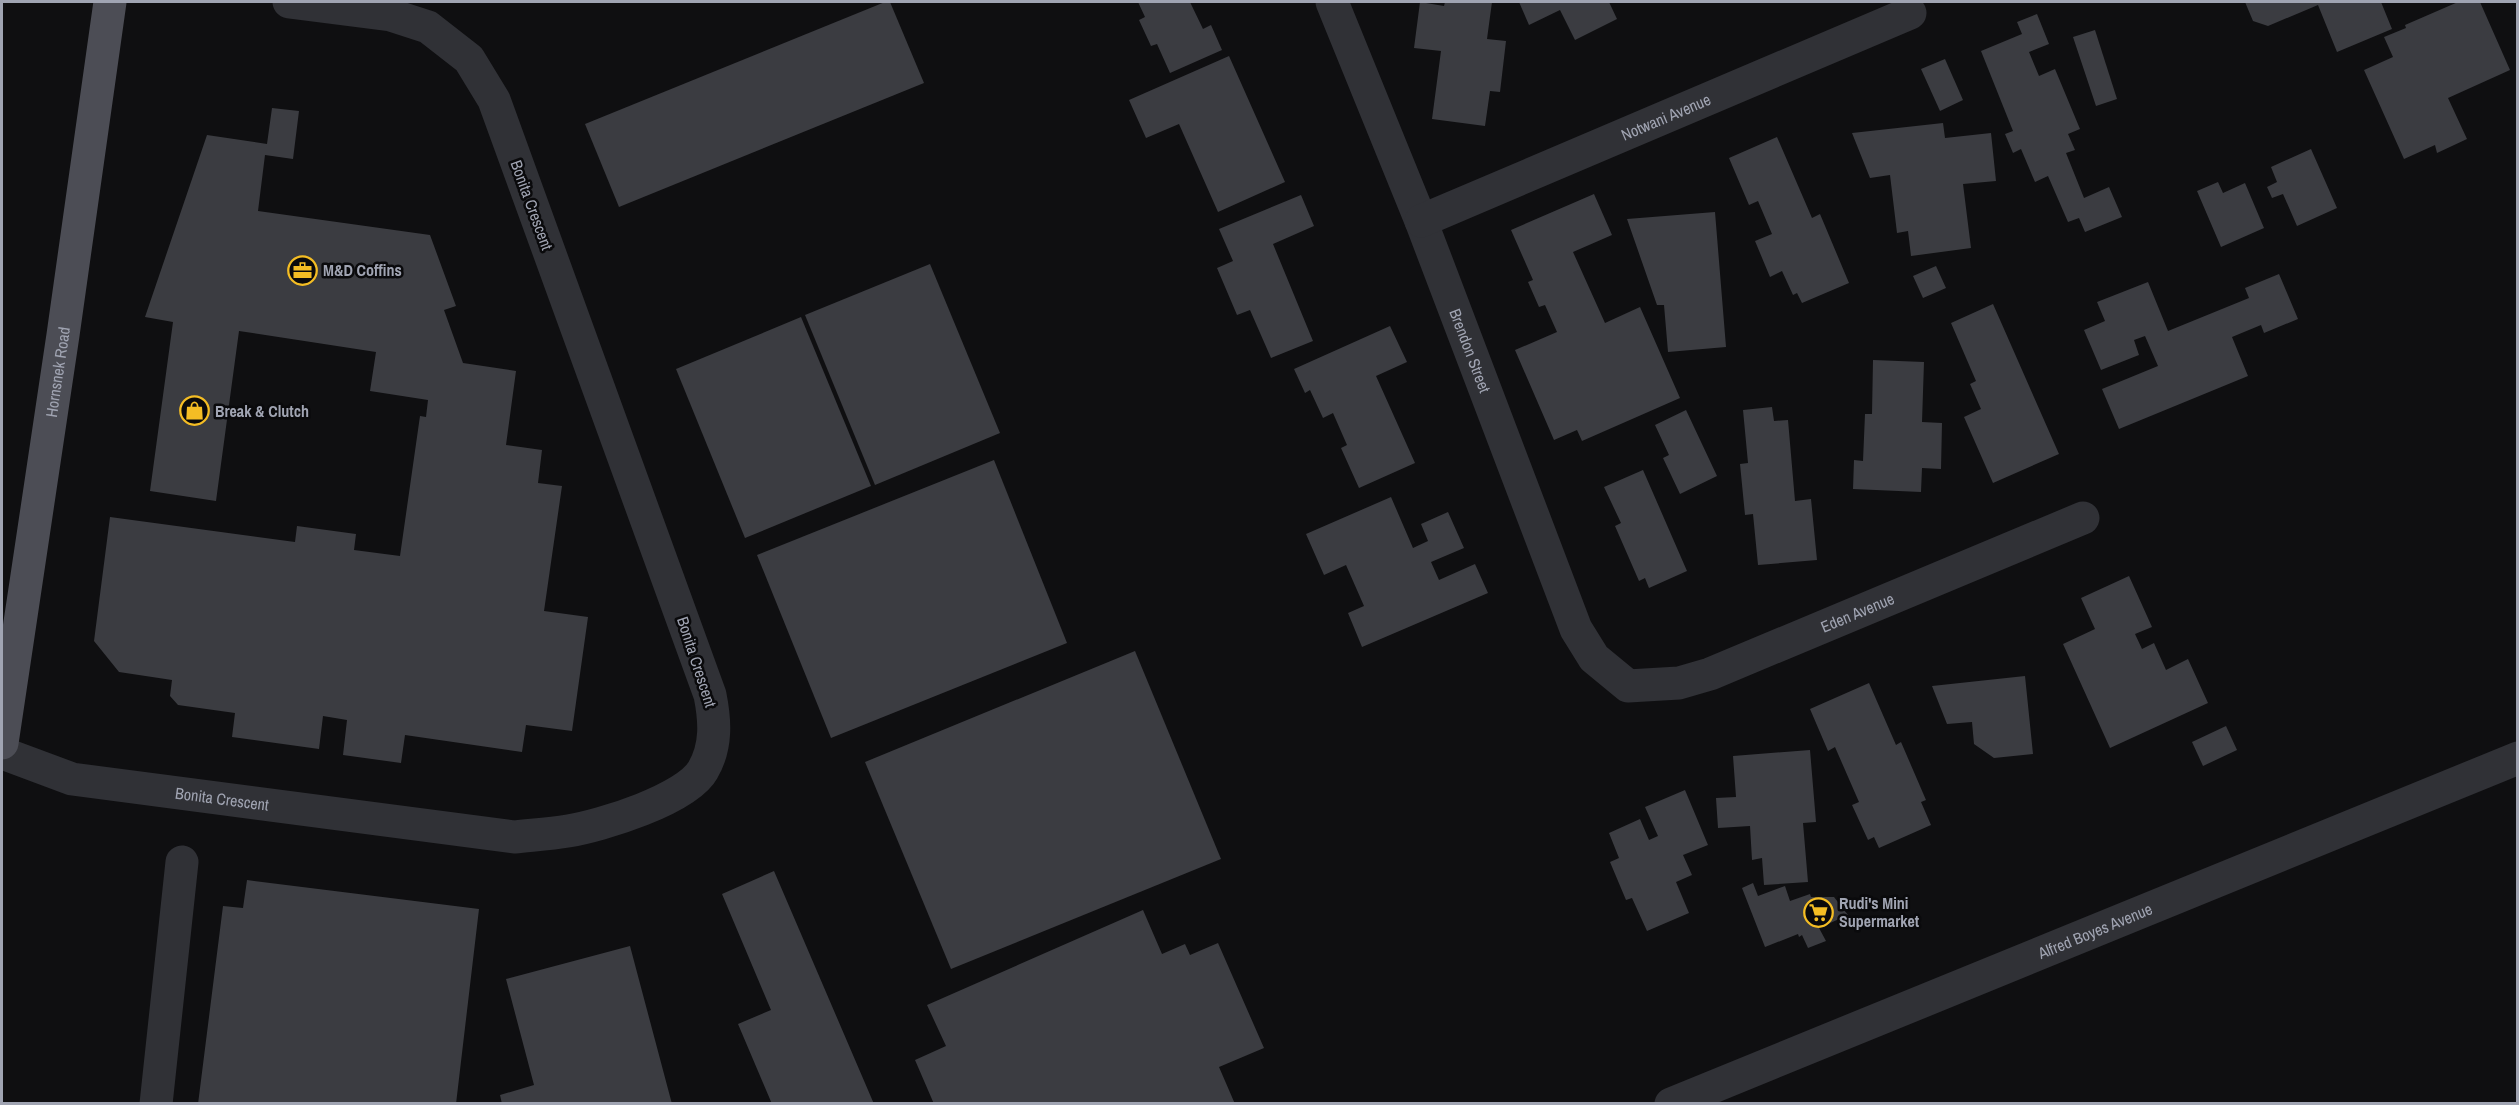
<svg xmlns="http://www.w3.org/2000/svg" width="2519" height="1105" font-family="'Archivo Narrow',sans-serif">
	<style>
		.building { fill: #3b3c41 }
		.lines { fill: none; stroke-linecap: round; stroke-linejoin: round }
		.minor { stroke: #303136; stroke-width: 33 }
		.major { stroke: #4c4d55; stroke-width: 33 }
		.labels { text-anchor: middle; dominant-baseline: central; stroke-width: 5; stroke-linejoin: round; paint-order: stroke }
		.street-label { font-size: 16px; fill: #a0a4b2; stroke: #0a0a0c }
		.poi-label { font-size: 16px; font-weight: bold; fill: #a0a4b2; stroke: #0a0a0c; text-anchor: start }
	</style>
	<rect width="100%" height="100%" fill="#0f0f11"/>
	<g class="building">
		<polygon points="885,2 890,2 924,83 619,207 585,124"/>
		<polygon points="1138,2 1190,2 1203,29 1211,25 1222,50 1170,73 1157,44 1151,46 1139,20 1145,17"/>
		<polygon points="1420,2 1444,6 1445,2 1492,2 1487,39 1506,41 1500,92 1490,91 1485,126 1432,119 1441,51 1414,48"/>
		<polygon points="1519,2 1609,2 1617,19 1575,40 1560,10 1529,25"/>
		<polygon points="2245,2 2381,2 2392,29 2337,52 2318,5 2268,26 2253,21"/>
		<polygon points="2458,2 2480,2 2510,70 2448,98 2467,139 2437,153 2435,145 2404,159 2364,70 2393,57 2384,37 2406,28 2405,25"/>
		<polygon points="2037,14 2049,44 2029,52 2039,76 2055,69 2080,129 2068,134 2075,150 2066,153 2084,198 2109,187 2122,217 2085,232 2079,218 2068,222 2048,176 2035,182 2021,149 2013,153 2005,134 2013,131 1981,51 2022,34 2017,22"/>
		<polygon points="2095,30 2117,99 2096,106 2073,37"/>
		<polygon points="1229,56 1285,182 1218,212 1179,124 1146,138 1129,100"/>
		<polygon points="1945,59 1963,100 1940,111 1921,69"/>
		<polygon points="272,108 299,111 293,159 265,155 258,211 430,235 456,306 444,310 463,363 516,371 506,445 542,450 538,483 562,486 544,611 588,617 572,731 526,725 522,752 405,735 401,763 343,755 347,720 323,716 319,749 232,737 235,713 178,705 170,696 172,680 119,672 94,641 110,517 295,542 297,526 356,534 354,550 400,556 420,416 426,417 428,400 370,391 376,352 239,331 216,501 150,491 173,322 145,317 207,135 267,144"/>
		<polygon points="1943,123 1945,138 1991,133 1996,181 1963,184 1971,248 1911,256 1908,231 1897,233 1890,175 1870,178 1852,133"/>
		<polygon points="1777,137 1812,218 1820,214 1849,283 1802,303 1797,293 1793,295 1782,271 1770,277 1755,241 1772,234 1758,201 1749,205 1729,158"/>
		<polygon points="2311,149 2337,208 2297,226 2283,194 2272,198 2267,187 2277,182 2271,167"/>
		<polygon points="2218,182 2223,193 2245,183 2264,228 2221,247 2197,191"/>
		<polygon points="1594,194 1612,235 1573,252 1605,323 1640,307 1680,398 1582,441 1577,430 1554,440 1515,350 1557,332 1545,305 1539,307 1528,282 1533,280 1511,230"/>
		<polygon points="1301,195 1314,226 1273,244 1313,341 1271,358 1250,310 1237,315 1217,268 1233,261 1219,229"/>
		<polygon points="1715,212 1726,347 1668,352 1664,305 1657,305 1627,219"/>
		<polygon points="930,264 1000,433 875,485 805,315"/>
		<polygon points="1936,266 1946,288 1923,298 1913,276"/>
		<polygon points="2279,274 2298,319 2264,333 2261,325 2232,337 2248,376 2119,429 2102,389 2158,366 2145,336 2134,340 2139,355 2101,370 2084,330 2105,321 2097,302 2148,282 2168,331 2249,298 2245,288"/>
		<polygon points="1993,304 2059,454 1993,483 1964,417 1981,409 1970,384 1976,381 1951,323"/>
		<polygon points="801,317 871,486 745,538 676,369"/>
		<polygon points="1390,326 1407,362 1376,376 1415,463 1359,488 1341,448 1347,445 1333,413 1323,418 1310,390 1305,393 1294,369"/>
		<polygon points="1873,360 1924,362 1922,422 1942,423 1941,469 1922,468 1921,492 1853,489 1854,460 1863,461 1865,414 1872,414"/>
		<polygon points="1772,407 1774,421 1788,420 1795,501 1811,499 1817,560 1758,565 1753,514 1745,515 1740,464 1748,463 1743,410"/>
		<polygon points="1686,410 1717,476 1680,494 1663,458 1669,455 1655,425"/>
		<polygon points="994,460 1067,643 831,738 757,555"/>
		<polygon points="1643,470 1687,571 1649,588 1645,578 1639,581 1615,526 1621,523 1604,487"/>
		<polygon points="1391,497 1413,548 1428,541 1421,524 1448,512 1464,548 1431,562 1439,580 1475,564 1488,593 1362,647 1348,613 1364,606 1346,565 1324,575 1306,534"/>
		<polygon points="2129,576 2152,627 2135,634 2142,649 2154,643 2166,670 2188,659 2208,703 2110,748 2063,644 2095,629 2081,598"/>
		<polygon points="1135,651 1221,859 951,969 865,762"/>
		<polygon points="2025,676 2033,754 1994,758 1974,744 1972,722 1947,724 1932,686"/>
		<polygon points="1869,683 1896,745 1901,742 1926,800 1921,802 1931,825 1879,848 1874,837 1868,840 1852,805 1859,802 1835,747 1828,751 1810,709"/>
		<polygon points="2226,726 2237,750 2203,766 2192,742"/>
		<polygon points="1810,750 1816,822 1803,823 1808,882 1764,885 1762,858 1752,860 1750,826 1718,828 1716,798 1736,797 1733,756"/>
		<polygon points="1685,790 1708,845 1683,855 1692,875 1676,882 1689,913 1647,931 1632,898 1626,900 1610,862 1619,858 1609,833 1640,819 1649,840 1658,836 1645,807"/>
		<polygon points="774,871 874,1104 772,1104 738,1024 771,1010 722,894"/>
		<polygon points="247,880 479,909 456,1104 198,1104 223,906 243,908"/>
		<polygon points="1753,883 1758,896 1785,886 1790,901 1810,894 1811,897 1834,897 1848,915 1819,928 1826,941 1808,948 1802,935 1799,937 1798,934 1765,947 1742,888"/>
		<polygon points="1143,910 1162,954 1185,944 1190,955 1218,943 1264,1048 1219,1067 1235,1104 934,1104 915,1060 946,1046 927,1005"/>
		<polygon points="630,946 672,1104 502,1104 500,1095 534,1085 506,979"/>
	</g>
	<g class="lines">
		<g class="minor">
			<path id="s1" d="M 1332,2 L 1421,221 L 1576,629 L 1594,658 L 1628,686 L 1679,683 L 1710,674 L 2083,518"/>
			<path id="s2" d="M 1421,221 L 1910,13"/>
			<path id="s3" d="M 2,753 L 72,779 L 514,837 C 532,835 550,834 568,831 C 601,826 687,799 703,770 C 717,746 715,720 710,695 L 494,100 L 469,59 L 428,27 L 391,15 L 289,2"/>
			<polyline points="156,1104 182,862"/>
			<path id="s4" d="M 1671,1104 L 2518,758"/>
		</g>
		<path class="major" id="s5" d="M 2,743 L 63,335 L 110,2"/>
	</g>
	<defs>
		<symbol id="office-ring" viewBox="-11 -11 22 22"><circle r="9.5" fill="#0a0a0c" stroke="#f4bd24" stroke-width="1.5"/><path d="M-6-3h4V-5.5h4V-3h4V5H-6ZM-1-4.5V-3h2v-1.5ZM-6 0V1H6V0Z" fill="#f4bd24"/></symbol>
		<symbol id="shop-ring" viewBox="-11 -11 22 22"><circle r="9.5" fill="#0a0a0c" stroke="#f4bd24" stroke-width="1.5"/><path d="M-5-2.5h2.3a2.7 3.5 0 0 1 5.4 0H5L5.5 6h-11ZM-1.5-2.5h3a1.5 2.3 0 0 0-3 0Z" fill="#f4bd24"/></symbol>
		<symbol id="supermarket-ring" viewBox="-11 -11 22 22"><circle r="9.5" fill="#0a0a0c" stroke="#f4bd24" stroke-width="1.5"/><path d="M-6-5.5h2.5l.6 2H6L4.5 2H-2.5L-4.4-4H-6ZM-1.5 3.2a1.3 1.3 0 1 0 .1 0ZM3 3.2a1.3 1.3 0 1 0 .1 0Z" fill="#f4bd24"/></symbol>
	</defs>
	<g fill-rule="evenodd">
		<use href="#office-ring" x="286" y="254" width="33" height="33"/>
		<use href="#shop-ring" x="178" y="394" width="33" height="33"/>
		<use href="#supermarket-ring" x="1802" y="896" width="33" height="33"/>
	</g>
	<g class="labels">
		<g class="street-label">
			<text stroke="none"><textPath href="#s2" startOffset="266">Notwani Avenue</textPath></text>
			<text transform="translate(532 205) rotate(70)">Bonita Crescent</text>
			<text stroke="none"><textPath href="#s1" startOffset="375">Brendon Street</textPath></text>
			<text stroke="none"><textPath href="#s5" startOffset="375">Hornsnek Road</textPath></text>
			<text stroke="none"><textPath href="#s1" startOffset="994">Eden Avenue</textPath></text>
			<text transform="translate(697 662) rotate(72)">Bonita Crescent</text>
			<text stroke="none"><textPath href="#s3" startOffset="226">Bonita Crescent</textPath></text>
			<text stroke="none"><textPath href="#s4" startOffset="458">Alfred Boyes Avenue</textPath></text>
		</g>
		<g class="poi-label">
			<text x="323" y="270">M&amp;D Coffins</text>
			<text x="215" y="411">Break &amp; Clutch</text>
			<text x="1839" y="903">Rudi's Mini<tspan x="1839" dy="18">Supermarket</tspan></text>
		</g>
	</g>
	<rect width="2519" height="1105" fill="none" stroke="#a0a4b2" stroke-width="6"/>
</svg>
